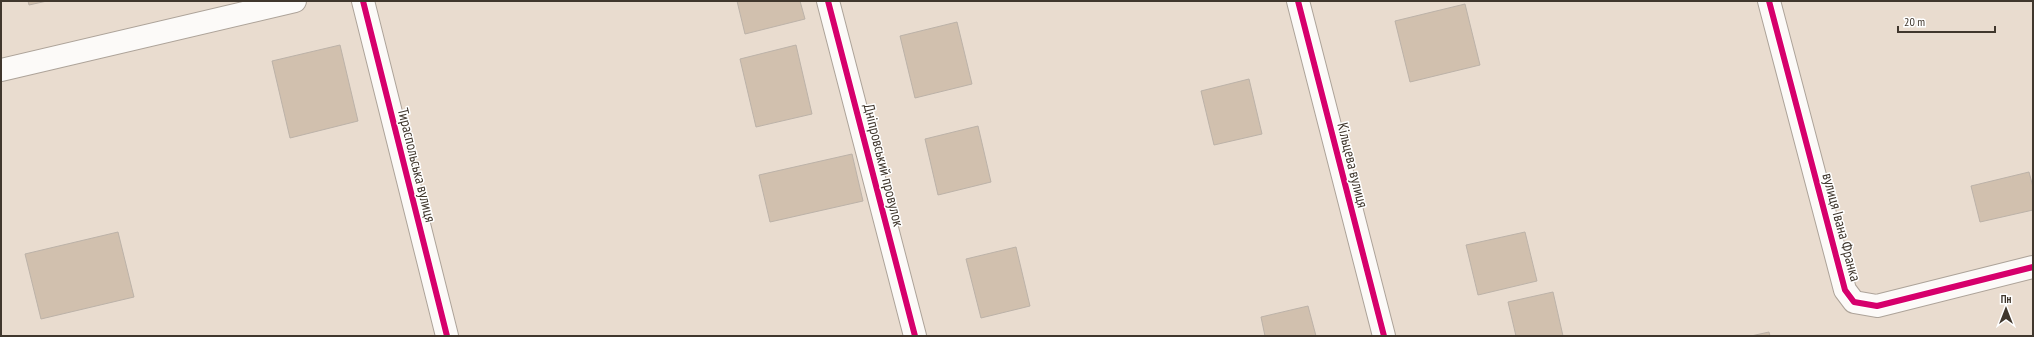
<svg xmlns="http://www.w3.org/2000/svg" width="2034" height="337" font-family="'PT Sans Narrow',sans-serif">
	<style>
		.building { fill: #d1c0ae; stroke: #bcb2a8 }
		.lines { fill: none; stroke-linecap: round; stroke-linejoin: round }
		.street-casing { stroke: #ada399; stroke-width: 24 }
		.street { stroke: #fcfaf8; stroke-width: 22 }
		.cycleway-casing { stroke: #fff; stroke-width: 8 }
		.cycleway { stroke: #d6006c; stroke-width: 6 }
		.labels { text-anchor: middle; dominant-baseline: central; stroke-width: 3; stroke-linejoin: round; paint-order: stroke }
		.street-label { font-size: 15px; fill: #40372d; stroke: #fff }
	</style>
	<rect width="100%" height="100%" fill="#e9dccf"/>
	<g class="building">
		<polygon points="28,1 47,1 29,5"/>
		<polygon points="737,1 800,1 805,19 745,34"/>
		<polygon points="1465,4 1480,65 1410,82 1395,21"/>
		<polygon points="957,22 972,84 915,98 900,36"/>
		<polygon points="340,45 358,121 290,138 272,61"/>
		<polygon points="796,45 812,114 756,127 740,59"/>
		<polygon points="1249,79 1262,134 1214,145 1201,91"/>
		<polygon points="978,126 991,182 938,195 925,139"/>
		<polygon points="852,154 863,201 770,222 759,175"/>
		<polygon points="2029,172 2033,187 2033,210 1980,222 1971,186"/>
		<polygon points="118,232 134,297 41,319 25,254"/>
		<polygon points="1525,232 1537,281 1478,295 1466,245"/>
		<polygon points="1016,247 1030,306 981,318 966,259"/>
		<polygon points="1553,292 1563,336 1516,336 1508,302"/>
		<polygon points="1308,306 1316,336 1265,336 1261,317"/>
		<polygon points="1769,332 1770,336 1751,336"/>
	</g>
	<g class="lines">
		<defs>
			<g id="street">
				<polyline points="363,1 447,336"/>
				<polyline points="828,1 915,336"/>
				<polyline points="1298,1 1384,336"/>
				<polyline points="1769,1 1845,290 1854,302 1877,306 2033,267"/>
				<polyline points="1,70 295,1"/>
			</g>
		</defs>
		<use href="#street" class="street-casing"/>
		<use href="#street" class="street"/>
		<defs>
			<g id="cycleway">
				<polyline points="363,1 447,336"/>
				<polyline points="828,1 915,336"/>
				<polyline points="1298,1 1384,336"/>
				<polyline points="1769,1 1845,290 1854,302 1877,306 2033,267"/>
			</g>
		</defs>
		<use href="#cycleway" class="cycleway-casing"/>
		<use href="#cycleway" class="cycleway"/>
	</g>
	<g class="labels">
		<g class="street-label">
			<text transform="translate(417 165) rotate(76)">Тираспольська вулиця</text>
			<text transform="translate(884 165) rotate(76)">Дніпровський провулок</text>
			<text transform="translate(1353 165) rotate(76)">Кільцева вулиця</text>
			<text transform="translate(1842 227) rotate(75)">вулиця Івана Франка</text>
		</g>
	</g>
	<rect width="2034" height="337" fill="none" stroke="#40372d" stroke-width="4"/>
	<g transform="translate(2006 309)" stroke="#ffffff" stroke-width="3" paint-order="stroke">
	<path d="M0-3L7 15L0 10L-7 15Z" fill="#40372d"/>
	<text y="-6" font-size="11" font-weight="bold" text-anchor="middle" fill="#40372d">Пн</text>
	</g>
	<path d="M1898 26v6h97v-6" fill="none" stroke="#40372d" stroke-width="2"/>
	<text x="1904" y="26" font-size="12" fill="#40372d" stroke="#ffffff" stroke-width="3" paint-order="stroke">20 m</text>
</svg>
